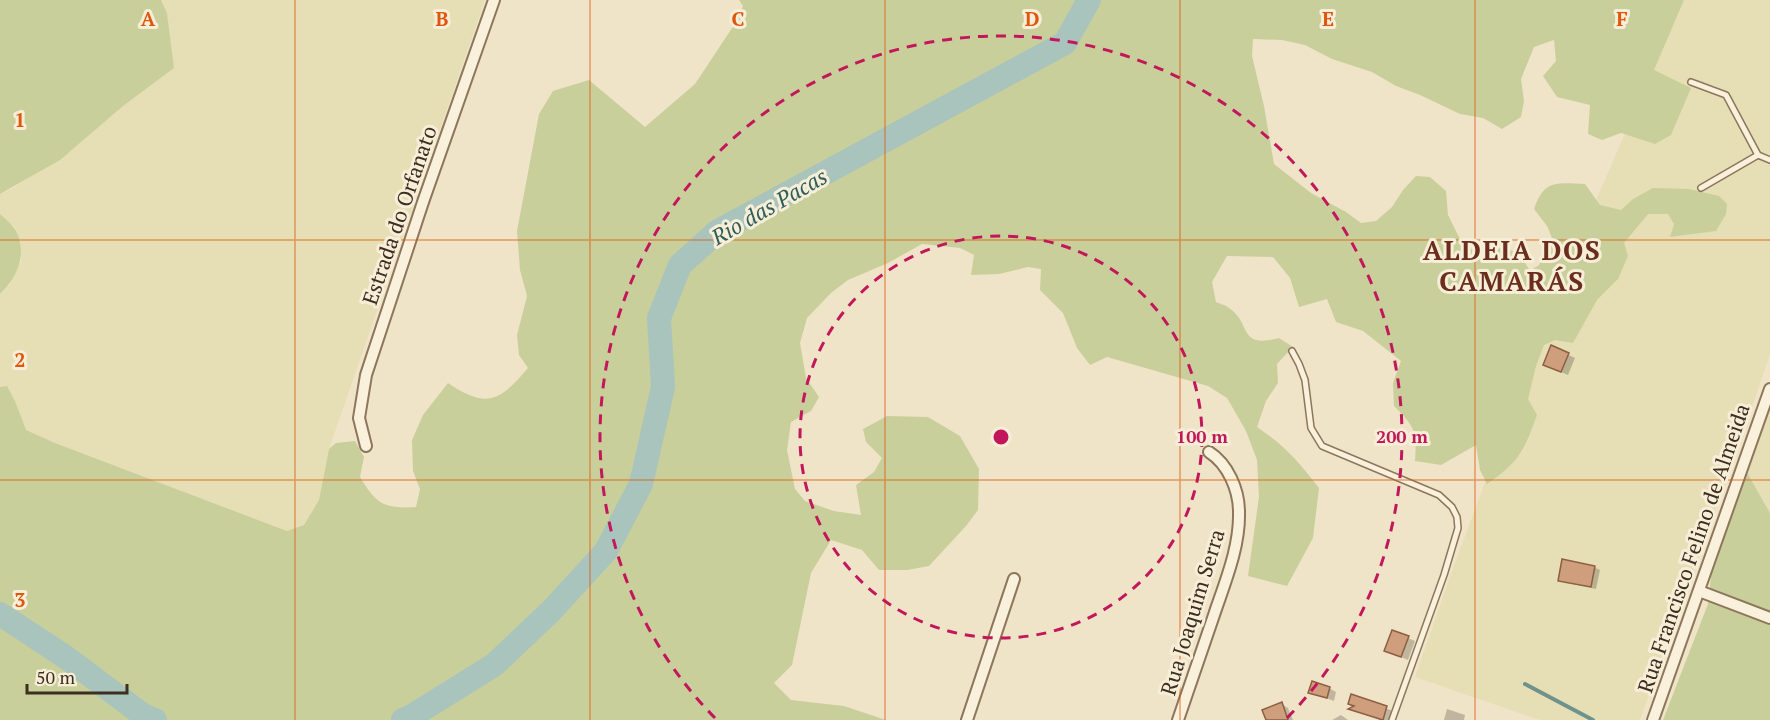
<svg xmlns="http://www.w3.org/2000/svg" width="1770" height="720" font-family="'PT Serif',serif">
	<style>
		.farmland { fill: #e6deb5 }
		.green { fill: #c9cf9b }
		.shadow { fill: #0003 }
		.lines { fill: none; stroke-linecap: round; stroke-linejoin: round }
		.stream { stroke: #6f938a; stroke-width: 4 }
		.river { stroke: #a9c4bc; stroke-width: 24 }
		.building { fill: #cf9f7d; stroke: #8d5f41; stroke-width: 1.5 }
		.lane-casing { stroke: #8d765c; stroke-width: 8 }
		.street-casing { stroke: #8d765c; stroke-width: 14 }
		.lane { stroke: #faf1dc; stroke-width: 5 }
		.street { stroke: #faf1dc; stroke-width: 10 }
		.grid { fill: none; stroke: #df570d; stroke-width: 1.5; stroke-opacity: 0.55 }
		.ring { fill: none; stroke: #c2185b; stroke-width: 3; stroke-dasharray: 10 8 }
		.labels { text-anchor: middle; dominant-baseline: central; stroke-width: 6; stroke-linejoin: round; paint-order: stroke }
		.street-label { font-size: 21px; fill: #3d2e20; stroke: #f7eed8 }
		.water-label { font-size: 22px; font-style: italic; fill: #2f5d5a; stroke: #f7eed8 }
		.district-label { font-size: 27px; font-weight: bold; letter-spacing: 1.5px; fill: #6b2e1e; stroke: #f7eed8 }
		.grid-label { font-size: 20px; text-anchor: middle; font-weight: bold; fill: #df570d; stroke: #f7eed8; stroke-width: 6; stroke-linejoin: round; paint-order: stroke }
		.centre { fill: #c2185b; stroke: #f7eed8; stroke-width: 3 }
		.ring-label { font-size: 18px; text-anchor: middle; font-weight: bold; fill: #c2185b; stroke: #f7eed8; stroke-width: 6; stroke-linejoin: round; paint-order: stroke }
	</style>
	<rect width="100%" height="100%" fill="#f0e4c8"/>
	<g class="farmland">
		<polygon points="161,0 485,0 329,449 319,500 304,525 287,531 55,443 25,430 15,401 7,387 0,387 0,294 9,285 21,261 21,245 14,227 0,214 0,194 15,187 81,142 123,106 174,68 167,13"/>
		<polygon points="1683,0 1770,0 1770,354 1734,460 1640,720 1540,720 1415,677 1452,571 1557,290"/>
		<polygon points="1770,400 1770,513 1745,469"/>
	</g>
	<g class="green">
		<polygon points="0,0 161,0 167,13 174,68 123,106 60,160 0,194"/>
		<path d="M 739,0 L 1684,0 L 1654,70 L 1691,88 L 1671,135 L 1655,144 L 1621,133 L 1602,140 L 1588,134 L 1590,105 L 1557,97 L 1543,76 L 1556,61 L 1554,40 L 1534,47 L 1521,79 L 1524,101 L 1521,117 L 1502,129 L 1483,118 L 1460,114 L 1420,95 L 1396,86 L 1372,72 L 1332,59 L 1305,45 L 1282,40 L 1253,39 L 1252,56 L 1264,106 L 1274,164 L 1311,193 L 1346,212 L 1361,223 L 1376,221 L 1392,207 L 1403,190 L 1416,176 L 1430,177 L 1446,191 L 1448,215 L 1461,241 L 1483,258 L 1502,247 L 1520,254 L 1530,271 L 1539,265 L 1552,238 L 1547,226 L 1534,209 C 1544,179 1557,183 1585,184 L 1600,205 L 1621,210 L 1633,199 L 1653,188 L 1689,189 L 1719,196 L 1727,204 L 1726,214 L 1716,231 L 1670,237 L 1674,224 L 1668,214 L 1648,214 L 1624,243 L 1628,256 L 1618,279 L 1597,300 L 1573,343 L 1555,340 L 1544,345 L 1536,366 L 1528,399 L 1537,415 C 1524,451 1519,462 1487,484 L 1480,470 L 1476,445 L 1441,465 L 1415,461 C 1417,431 1415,427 1394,406 L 1393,383 L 1401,361 L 1363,331 L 1336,322 L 1327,299 L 1299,307 L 1290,278 L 1273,257 L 1227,256 L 1212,282 L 1216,302 C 1220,304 1226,305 1229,308 C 1252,323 1237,349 1279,338 L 1293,347 L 1277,364 L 1278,383 L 1266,401 L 1257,427 C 1284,445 1299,462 1319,488 L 1313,538 L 1287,586 L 1248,576 L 1259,497 L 1257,460 L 1246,431 L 1227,398 L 1208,386 L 1107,357 L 1090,365 L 1077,348 L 1063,313 L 1040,290 L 1041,269 L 1028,267 L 999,274 L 971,275 L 974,255 L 960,248 L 922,244 L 888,263 L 848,280 L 831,293 L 807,318 L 800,343 L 806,378 L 819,397 L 811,411 L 791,422 L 787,450 L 795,489 L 805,501 L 834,511 L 861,515 L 856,485 L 874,472 L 882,458 L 866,442 L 863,429 L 887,416 L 928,417 L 960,436 L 979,469 L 978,510 L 966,526 L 929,566 L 907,570 L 879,570 L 862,550 L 831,540 L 811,573 L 792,665 L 774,683 L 791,700 L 844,706 L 886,720 L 0,720 L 0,387 L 7,386 L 15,401 L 26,430 L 55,443 L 287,531 L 304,525 L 319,500 L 329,449 L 336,443 L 355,441 L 364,457 L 360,477 C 376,504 384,509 416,507 L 420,489 L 413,471 L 412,440 L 423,415 L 448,383 C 487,409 499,402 528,368 L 519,355 L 517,335 L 527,296 L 520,270 L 517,231 L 539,114 L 553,91 L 589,80 L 645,127 L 695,84 L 734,25 L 743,6 Z"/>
		<path d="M 0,214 C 4,218 11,223 14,228 C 29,251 18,277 0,294 Z"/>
		<polygon points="1745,469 1770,513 1770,720 1663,720 1708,604 1711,576"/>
	</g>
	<g class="shadow">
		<polygon points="1552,347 1575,358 1568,375 1552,368"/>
		<polygon points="1594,567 1600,570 1596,589 1566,583 1560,580"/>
		<polygon points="1393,632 1415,641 1408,660 1386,651"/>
		<polygon points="1329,688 1336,692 1334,701 1310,692"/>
		<polygon points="1352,696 1393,711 1390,720 1380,720 1351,709 1356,707"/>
		<polygon points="1281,704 1288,708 1293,720 1268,720"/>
		<polygon points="1447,709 1465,715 1464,720 1444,720"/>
		<polygon points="1341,715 1348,720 1332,720"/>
	</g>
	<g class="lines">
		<polyline class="stream" points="1525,684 1593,720"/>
		<g class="river">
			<polyline points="0,614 67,658 143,715 155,720"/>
			<polyline points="403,720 412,716 494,665 551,611 606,551 641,484 663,387 659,318 680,265 718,231 1065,43 1089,0"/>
		</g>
	</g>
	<g class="building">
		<polygon points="1551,345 1569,353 1561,372 1543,365"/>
		<polygon points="1562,559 1595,566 1591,587 1558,581"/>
		<polygon points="1392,630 1409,636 1401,657 1384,651"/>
		<polygon points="1312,681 1330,687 1327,698 1308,693"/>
		<polygon points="1351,694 1387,706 1383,720 1348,709 1354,706 1348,704"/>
		<polygon points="1282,702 1288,720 1266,720 1262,710"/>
	</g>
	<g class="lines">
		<defs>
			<g id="lane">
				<polyline points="1691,82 1726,95 1758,155"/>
				<polyline points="1701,188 1758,155 1770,160"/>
				<polyline points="1292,351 1299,364 1305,380 1311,428 1322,446 1439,495 1452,507 1457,517 1458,528 1444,575 1392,720"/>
			</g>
			<g id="street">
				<polyline points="366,446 359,418 366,375 423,202 494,0"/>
				<polyline points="1699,591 1770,618"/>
				<polyline points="967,720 1014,579"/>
				<path d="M 1178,720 C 1190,685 1202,650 1214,615 C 1225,582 1240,547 1239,512 C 1239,490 1228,464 1209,452"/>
				<polyline points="1653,720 1770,389"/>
			</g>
		</defs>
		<use href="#lane" class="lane-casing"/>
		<use href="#street" class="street-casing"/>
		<use href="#lane" class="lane"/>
		<use href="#street" class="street"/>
	</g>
	<path class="grid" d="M 295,0 L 295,720M 590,0 L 590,720M 885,0 L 885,720M 1180,0 L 1180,720M 1475,0 L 1475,720M 0,240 L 1770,240M 0,480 L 1770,480"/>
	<g class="ring">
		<circle cx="1001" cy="437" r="201"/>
		<path d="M715 718A401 401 0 1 1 1287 718"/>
	</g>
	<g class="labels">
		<g class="street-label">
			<text transform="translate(399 215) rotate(-71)">Estrada do Orfanato</text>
			<text transform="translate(1693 548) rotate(-71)">Rua Francisco Felino de Almeida</text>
			<text transform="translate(1192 612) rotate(-73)">Rua Joaquim Serra</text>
		</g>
		<g class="water-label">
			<text transform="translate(769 206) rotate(-30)">Rio das Pacas</text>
		</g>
		<g class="district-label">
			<text x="1512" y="250">ALDEIA DOS<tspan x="1512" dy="31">CAMARÁS</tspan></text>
		</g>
	</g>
	<g class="grid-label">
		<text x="148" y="26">A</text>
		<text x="442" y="26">B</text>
		<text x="738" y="26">C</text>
		<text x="1032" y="26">D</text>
		<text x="1328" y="26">E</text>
		<text x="1622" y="26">F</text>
		<text x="20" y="127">1</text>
		<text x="20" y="367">2</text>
		<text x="20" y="607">3</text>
	</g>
	<circle cx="1001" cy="437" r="9" class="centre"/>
	<g class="ring-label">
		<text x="1202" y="443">100 m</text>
		<text x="1402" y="443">200 m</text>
	</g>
	<path d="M27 684v9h100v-9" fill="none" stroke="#3d2e20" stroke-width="3"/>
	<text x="36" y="684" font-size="18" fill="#3d2e20" stroke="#f7eed8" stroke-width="4.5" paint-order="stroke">50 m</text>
</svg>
